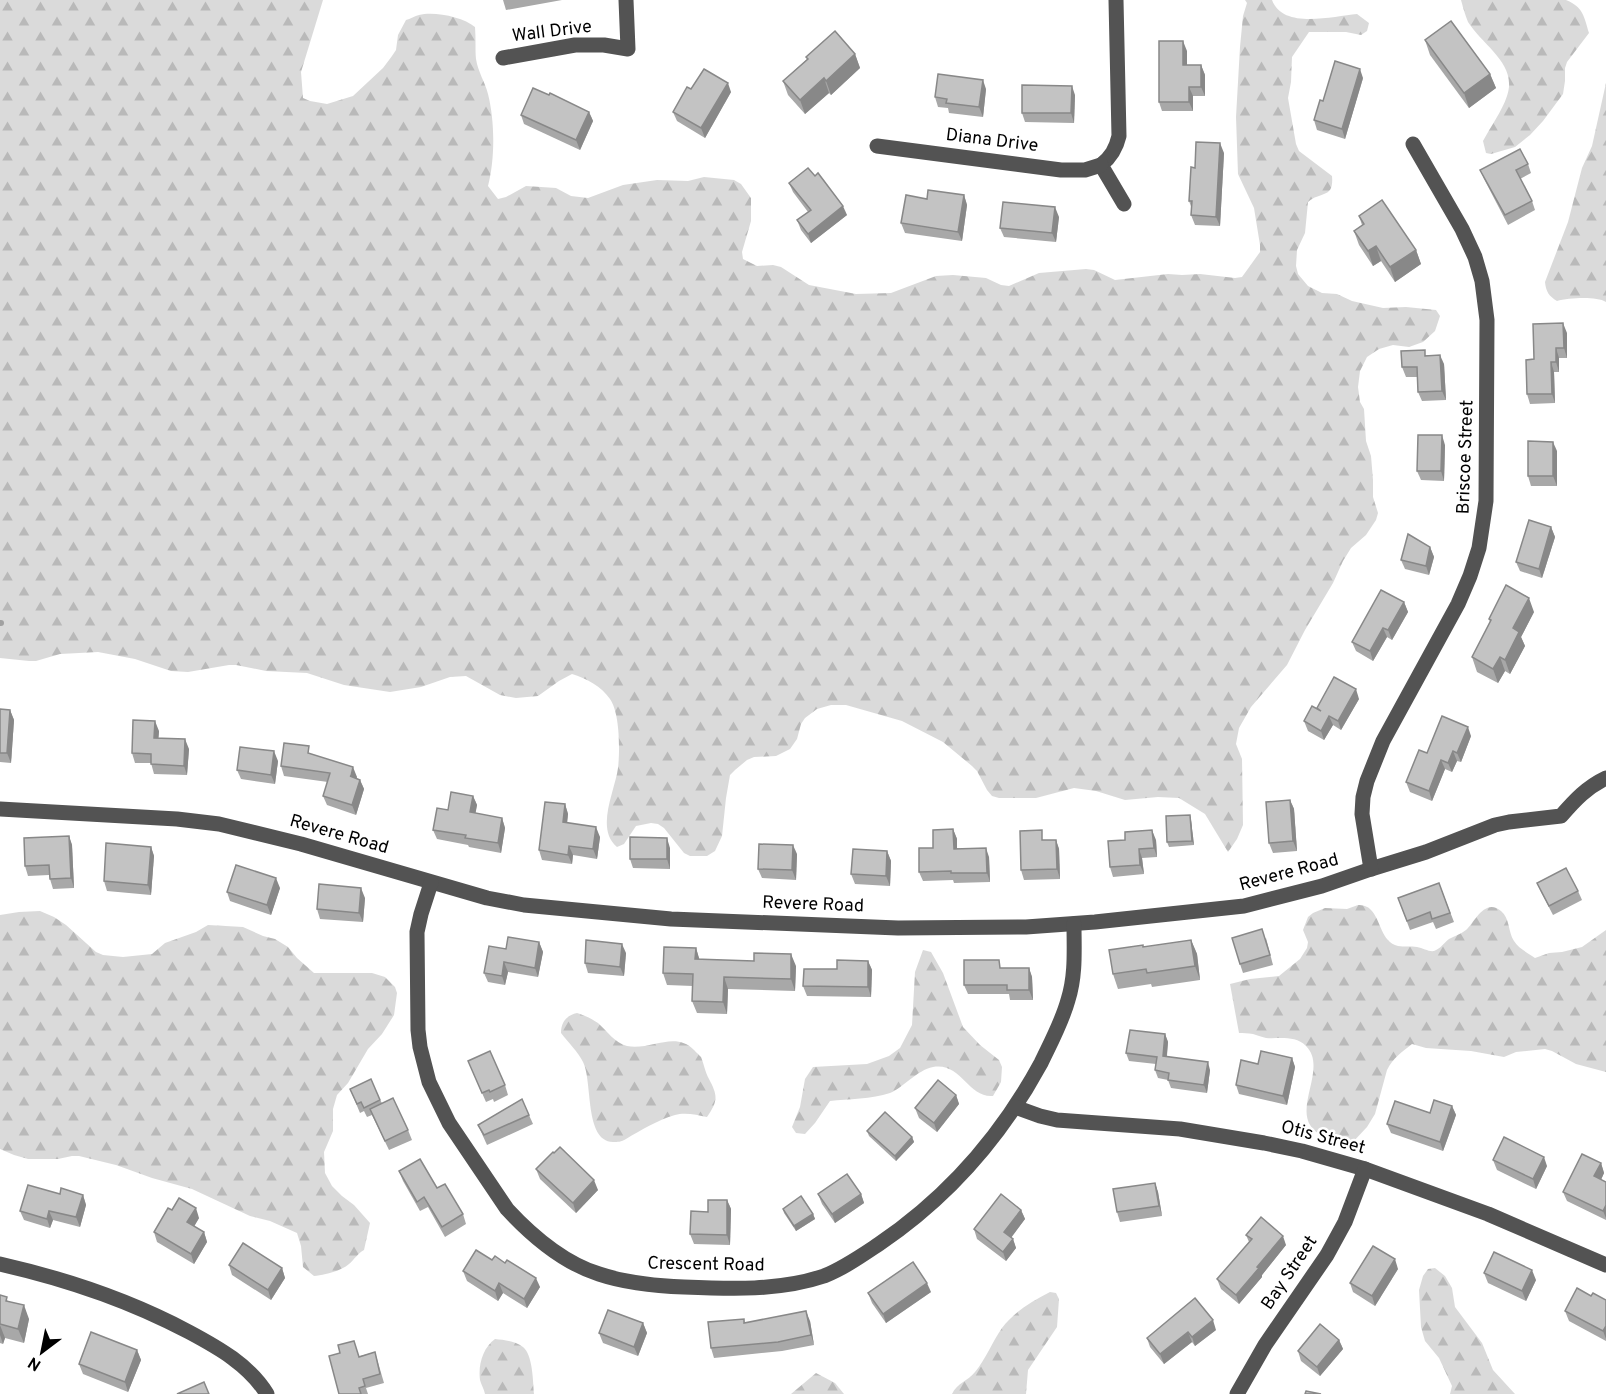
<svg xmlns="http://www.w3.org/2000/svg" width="1606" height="1394" font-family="Overpass,sans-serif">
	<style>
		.forest { fill: url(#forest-firs) }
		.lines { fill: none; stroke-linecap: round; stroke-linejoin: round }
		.stream { stroke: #a1a1a1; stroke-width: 6 }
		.minor { stroke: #535353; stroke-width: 15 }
		.wall { fill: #a8a8a8 }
		.shaded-wall { fill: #888 }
		.building { fill: #c3c3c3; stroke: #888; stroke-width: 1.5 }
		.labels { text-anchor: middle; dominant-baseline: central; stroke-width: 5; stroke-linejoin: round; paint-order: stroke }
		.street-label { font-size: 18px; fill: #000; stroke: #fff }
	</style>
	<defs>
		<pattern id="forest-firs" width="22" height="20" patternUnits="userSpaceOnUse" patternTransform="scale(1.5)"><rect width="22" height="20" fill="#dadada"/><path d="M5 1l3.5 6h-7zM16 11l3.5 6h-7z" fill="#b9b9b9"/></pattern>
	</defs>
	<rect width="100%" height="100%" fill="#fff"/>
	<g class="forest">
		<path d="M 0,0 L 323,0 L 301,72 L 303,98 L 310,101 L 327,104 L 353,96 L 383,68 L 392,56 L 396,50 L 398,35 L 406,20 C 410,19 415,16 419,15 C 434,11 463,17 475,27 C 476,38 475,50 476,59 C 478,72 485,82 488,94 C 495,122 495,159 488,186 L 498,199 L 506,197 L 526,186 L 556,188 L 571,196 L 588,198 L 623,185 L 657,180 L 688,181 L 704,177 L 734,180 L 741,184 L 751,198 L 751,221 L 742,252 L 743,259 L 757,266 L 773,265 L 781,267 L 809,285 L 856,294 L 891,293 L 936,276 L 953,275 L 986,278 L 1001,285 L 1009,286 L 1039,273 L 1086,269 L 1094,270 L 1115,280 L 1168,274 L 1182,275 L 1200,274 L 1235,278 L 1242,277 L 1260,252 L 1260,245 L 1254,208 L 1238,174 L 1236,117 L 1240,47 L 1243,16 L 1247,3 L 1245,0 L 1272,0 C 1283,30 1333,16 1357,14 L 1369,23 L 1367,31 L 1361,35 L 1346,32 L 1309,32 L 1292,57 L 1291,82 L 1288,98 L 1296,144 L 1299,151 L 1332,176 C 1334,199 1321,191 1308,202 L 1305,233 L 1297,250 L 1296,266 L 1298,274 L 1308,286 L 1322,293 L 1337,294 L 1352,301 L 1383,308 L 1406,307 L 1436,310 L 1440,316 L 1435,331 L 1423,342 L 1409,347 L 1393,345 L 1379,349 L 1367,357 L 1360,371 L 1358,387 L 1360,402 L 1364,409 L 1366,441 L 1371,456 L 1373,480 L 1373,497 L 1378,513 L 1376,520 L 1366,535 L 1351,548 L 1343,561 L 1333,583 L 1305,630 L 1287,665 L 1251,707 L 1239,728 L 1236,744 L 1242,759 L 1243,825 L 1237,839 L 1228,852 L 1205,814 L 1179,798 L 1158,797 L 1125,800 L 1096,791 L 1074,788 L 1036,798 L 999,798 L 992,796 L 987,790 L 977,771 L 972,766 L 943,742 L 902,721 L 846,705 L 831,705 L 817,709 L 805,718 L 801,724 L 797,739 L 790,749 L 776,756 L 754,757 L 747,760 L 735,770 L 730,775 L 726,798 L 722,836 L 715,851 L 707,856 L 690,856 L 684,853 L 664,828 L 658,824 L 651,823 L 636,826 L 624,844 L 617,847 C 595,829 615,791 618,768 C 620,751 620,713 610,699 C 602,687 586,678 572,674 L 559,681 L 538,696 L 516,698 L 500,695 L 466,676 L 450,677 L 421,687 L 390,692 L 344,685 L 307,673 L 266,671 L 236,665 L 229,665 L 188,672 L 171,671 L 135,659 L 98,652 L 60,654 L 36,661 L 29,661 L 0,658 Z"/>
		<path d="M 1461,0 L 1566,0 C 1583,7 1584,16 1589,33 L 1567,62 L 1565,68 L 1565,81 L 1563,94 L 1543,121 L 1530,135 L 1515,147 L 1491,154 L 1486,153 L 1483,141 C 1491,126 1502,111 1507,96 C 1518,64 1483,46 1468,22 C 1465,15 1463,7 1461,0 Z"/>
		<path d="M 1606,83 L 1606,302 C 1596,296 1569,298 1557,301 C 1549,296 1546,292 1545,282 L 1568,222 L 1582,168 L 1592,146 Z"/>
		<path d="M 1358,905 C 1362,905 1368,906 1371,910 C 1381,920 1381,942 1398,946 C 1404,947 1411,946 1417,947 C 1423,948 1429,952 1434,951 C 1440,949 1444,943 1449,939 C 1454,936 1461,934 1466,930 C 1474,923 1485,897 1501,911 C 1510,918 1508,932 1514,941 C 1518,948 1528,953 1535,958 L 1549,953 L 1562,952 L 1582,947 L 1606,930 L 1606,1072 L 1576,1064 L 1552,1051 L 1545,1049 L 1516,1052 L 1504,1057 L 1471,1051 L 1426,1048 L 1412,1044 C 1402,1052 1393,1058 1387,1070 L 1375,1114 L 1367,1127 L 1352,1143 C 1341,1144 1334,1141 1325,1137 C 1282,1119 1331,1071 1306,1046 C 1295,1035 1279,1039 1266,1038 C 1261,1037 1257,1035 1253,1034 C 1248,1033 1243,1033 1239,1033 L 1230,984 L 1250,979 L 1279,976 L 1300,959 L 1307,948 L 1308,942 L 1303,930 L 1308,917 L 1313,913 L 1325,908 L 1347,909 Z"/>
		<path d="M 40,911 L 54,917 L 66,925 L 96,952 L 103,955 L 123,957 L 152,954 L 165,943 L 196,932 L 208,925 L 243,927 L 263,936 L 275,939 L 288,947 L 297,958 L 314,973 L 372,973 L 385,977 L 395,987 L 397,993 L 394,1015 L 382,1034 L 368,1049 L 348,1083 L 337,1095 L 333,1109 L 333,1131 L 324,1152 L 325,1173 L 332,1186 L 342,1196 L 354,1205 L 370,1223 L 364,1250 C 357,1254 354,1260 349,1264 C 341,1271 324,1275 314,1276 L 303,1267 L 301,1246 L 297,1233 L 270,1221 L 250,1216 L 192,1189 L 152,1178 L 116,1165 L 79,1156 L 72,1156 L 58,1159 L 28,1159 L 14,1155 L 0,1149 L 0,915 L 19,912 Z"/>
		<path d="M 923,950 L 931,952 L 943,973 L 963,1027 L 980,1045 L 999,1060 L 1002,1067 L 1001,1082 L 993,1096 C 968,1098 961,1062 933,1067 C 917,1070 903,1088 890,1093 C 872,1099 848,1099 830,1101 L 815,1123 L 805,1134 L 796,1133 L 792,1127 L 800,1107 L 805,1079 L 813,1067 L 867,1064 L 889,1056 L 900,1048 L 912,1025 L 915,972 Z"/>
		<path d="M 577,1013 C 584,1015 592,1019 598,1023 C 607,1031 615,1043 627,1046 C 650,1051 675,1030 694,1050 C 695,1051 700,1056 701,1057 C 704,1064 705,1072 709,1079 C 718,1096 718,1101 707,1117 C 697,1115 685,1112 675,1115 C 658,1120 641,1130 626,1139 C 621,1142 618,1142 613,1142 C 584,1141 593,1082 583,1062 C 578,1052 568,1042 561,1033 C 561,1022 567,1015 577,1013 Z"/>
		<polygon points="1435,1268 1445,1276 1452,1288 1455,1307 1482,1343 1493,1370 1515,1394 1450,1394 1452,1386 1439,1358 1425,1341 1421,1327 1419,1290 1423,1276 1428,1269"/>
		<path d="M 1050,1292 L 1056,1293 L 1059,1299 L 1057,1327 L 1028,1370 L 1026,1394 L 952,1394 C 957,1383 968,1381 975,1372 C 986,1359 992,1342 1002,1328 C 1014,1312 1032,1301 1050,1292 Z"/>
		<path d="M 495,1339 C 504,1340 515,1341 523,1347 C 533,1355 533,1382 534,1394 L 485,1394 C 484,1389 481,1384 480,1380 C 478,1364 483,1348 495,1339 Z"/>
		<polygon points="816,1373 835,1383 844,1394 791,1394"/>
	</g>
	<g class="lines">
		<polyline class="stream" points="0,623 1,623"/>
		<g class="minor">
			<path d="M 1116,0 L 1119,136 C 1116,149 1111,157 1101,165 L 1124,204"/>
			<polyline points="503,58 575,45 604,45 628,49 626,0"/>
			<polyline points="877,146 1061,170 1085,170 1101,165"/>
			<path d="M 0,809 L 177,819 L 219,824 L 301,844 L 487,898 L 524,905 L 671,919 L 898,928 L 1026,927 L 1095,922 L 1244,906 L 1322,886 L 1371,869 L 1426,852 L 1495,825 L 1509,822 L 1561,816 C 1575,800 1587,787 1606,778"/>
			<polyline points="1371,869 1362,814 1363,797 1367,781 1383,741 1458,604 1470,576 1479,548 1486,501 1487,320 1482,281 1475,257 1462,229 1413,144"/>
			<path d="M 431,883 L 421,914 L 417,932 L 418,1030 L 420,1047 L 429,1082 L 449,1123 L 507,1209 C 532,1236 564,1263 599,1274 C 626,1283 656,1286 684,1287 C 730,1289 780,1291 824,1276 C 844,1268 861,1256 879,1244 C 947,1198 1002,1135 1041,1063 C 1051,1042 1062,1022 1068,1000 C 1076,975 1074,949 1074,924"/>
			<polyline points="1015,1107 1040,1116 1057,1120 1180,1129 1264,1143 1302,1151 1365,1169 1488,1214 1606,1265"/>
			<path d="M 0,1264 C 66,1279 129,1300 189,1332 C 219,1348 249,1365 267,1394"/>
			<polyline points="1237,1394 1265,1345 1327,1255 1345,1222 1365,1169"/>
		</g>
	</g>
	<g class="wall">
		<polygon points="503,0 562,0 506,10"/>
		<polygon points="1425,40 1490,74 1496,88 1469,108 1430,55"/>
		<polygon points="1187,51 1187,65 1201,65 1205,75 1205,96 1193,96 1193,111 1162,111 1159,102"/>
		<polygon points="855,54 860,68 831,95 829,93 805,114 788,95 783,81 807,59 806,57"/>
		<polygon points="1363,78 1345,139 1317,130 1314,120 1323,101"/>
		<polygon points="691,89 731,92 705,138 677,121 673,112"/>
		<polygon points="986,89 983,117 949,113 948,108 938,107 935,97"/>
		<polygon points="549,95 589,112 593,121 580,150 524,124 521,115"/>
		<polygon points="1075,95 1074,123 1025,122 1022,113"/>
		<polygon points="1224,153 1220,226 1195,225 1191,215 1192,209 1189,201 1195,168"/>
		<polygon points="1528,164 1531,173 1520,179 1532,201 1535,210 1508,225 1484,179 1480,170"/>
		<polygon points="789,183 847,215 811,243 801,230 797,220 808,212 793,192"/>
		<polygon points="964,195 967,205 962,241 905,233 901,223 927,199"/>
		<polygon points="1359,216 1416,250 1421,264 1395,282 1381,261 1373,266 1359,245 1354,231 1362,225"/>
		<polygon points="1059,217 1056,242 1004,237 1000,228"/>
		<polygon points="1567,333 1567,358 1559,358 1559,372 1554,372 1555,403 1530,404 1527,394 1534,359"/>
		<polygon points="1427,355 1444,364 1446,400 1422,401 1418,392 1417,377 1406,377 1402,367"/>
		<polygon points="1445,445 1444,481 1421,480 1417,471"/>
		<polygon points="1557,451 1557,486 1531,486 1528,476"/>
		<polygon points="1551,527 1555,537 1542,578 1520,571 1516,562"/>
		<polygon points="1430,547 1434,557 1429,575 1405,569 1401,560"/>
		<polygon points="1404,602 1408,612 1392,640 1387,637 1373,661 1356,651 1352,642"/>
		<polygon points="1534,612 1521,637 1525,646 1510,674 1505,671 1498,683 1477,672 1472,657 1490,622 1489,619"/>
		<polygon points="1359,699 1341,730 1333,725 1324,740 1308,731 1304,721 1317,708"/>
		<polygon points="0,709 10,710 14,720 11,763 0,762"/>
		<polygon points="159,731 158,738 189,749 187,775 154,774 151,763 135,763 132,753"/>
		<polygon points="1471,736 1461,762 1457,761 1452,772 1445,769 1432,801 1410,792 1406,782 1427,753"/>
		<polygon points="312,754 357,777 356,778 360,780 364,789 356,815 327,805 323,796 328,782 284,776 281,766"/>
		<polygon points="278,761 275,784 241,779 237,770"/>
		<polygon points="473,796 477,805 475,813 502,818 505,828 501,853 469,847 468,845 437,839 433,830 448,810"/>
		<polygon points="1290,800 1294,809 1297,851 1273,853 1269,843"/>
		<polygon points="565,804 568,814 567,823 600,837 597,859 573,855 572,864 542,860 539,850"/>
		<polygon points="1190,815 1191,820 1194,845 1169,847 1167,842"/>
		<polygon points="953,829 957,839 957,848 989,857 990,882 954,883 953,880 923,881 919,872 933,848"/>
		<polygon points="69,836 72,845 74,888 53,889 50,879 49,875 28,876 25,866"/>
		<polygon points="1045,840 1056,840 1059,849 1060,879 1024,880 1021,870"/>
		<polygon points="1156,840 1157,857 1142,858 1144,874 1113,877 1110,867 1108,841"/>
		<polygon points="151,847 154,856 151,895 107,891 104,881"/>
		<polygon points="670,848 670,869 633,868 630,859"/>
		<polygon points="887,851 891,861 890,886 855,884 851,874"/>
		<polygon points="797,854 796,880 762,878 758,869"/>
		<polygon points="1439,883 1454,922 1436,929 1433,922 1410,930 1398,898"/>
		<polygon points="1537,883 1578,891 1582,900 1553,915 1541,892"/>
		<polygon points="280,888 271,915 230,901 227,892"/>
		<polygon points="365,898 363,922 320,919 317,909"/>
		<polygon points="1266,938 1273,965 1243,973 1240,964"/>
		<polygon points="1191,940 1197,954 1200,980 1152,987 1151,984 1118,989 1113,974"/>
		<polygon points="539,942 543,952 538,977 508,972 505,985 488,982 484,973 506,949"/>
		<polygon points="696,948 699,959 796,966 795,991 728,989 727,1014 697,1013 692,1001 693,986 667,985 663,973"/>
		<polygon points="626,953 624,976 588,973 585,963"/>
		<polygon points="868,961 872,970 871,997 807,996 803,986 837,969"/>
		<polygon points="1002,968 1029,968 1032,977 1033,1000 1010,1000 1009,994 968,994 964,985"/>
		<polygon points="1165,1034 1168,1042 1167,1056 1210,1070 1207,1093 1171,1088 1168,1080 1158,1078 1155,1070 1156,1064 1129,1061 1126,1053"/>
		<polygon points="1292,1058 1295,1067 1287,1105 1239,1094 1236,1085 1258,1064"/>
		<polygon points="468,1061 505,1085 508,1095 494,1102 493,1099 486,1102"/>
		<polygon points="350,1089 380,1100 382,1103 408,1130 412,1140 389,1150 372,1115 367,1117 364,1111 360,1113"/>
		<polygon points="956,1095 959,1104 937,1132 919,1118 915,1108"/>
		<polygon points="1452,1106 1456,1115 1443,1151 1391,1133 1387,1124"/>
		<polygon points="529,1115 533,1124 487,1145 478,1125"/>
		<polygon points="867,1131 912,1137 914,1142 896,1161 869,1136"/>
		<polygon points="1493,1160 1547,1166 1536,1189 1497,1170"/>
		<polygon points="1601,1163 1604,1173 1601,1180 1606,1182 1606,1220 1567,1201 1563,1192"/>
		<polygon points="536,1169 598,1190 576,1213 540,1179"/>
		<polygon points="399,1171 463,1214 466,1224 445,1237 428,1207 420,1211 403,1181"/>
		<polygon points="1155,1183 1158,1192 1162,1216 1120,1222 1117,1212"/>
		<polygon points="60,1194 83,1195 86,1205 80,1227 53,1220 50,1228 24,1220 20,1211"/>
		<polygon points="818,1194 861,1194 864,1203 835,1223 822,1204"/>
		<polygon points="727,1200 731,1209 730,1245 694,1244 690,1234 708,1212"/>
		<polygon points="783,1209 813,1214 815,1219 796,1231 784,1213"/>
		<polygon points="172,1210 199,1218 194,1226 204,1232 207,1242 194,1264 157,1242 154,1232"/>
		<polygon points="1021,1210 1025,1219 1011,1237 1013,1239 1016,1248 1006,1261 977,1239 974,1229"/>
		<polygon points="1246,1235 1286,1245 1262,1275 1262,1277 1239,1304 1221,1289 1217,1279 1249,1242"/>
		<polygon points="492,1260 540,1287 527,1308 503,1293 498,1301 467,1281 463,1271"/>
		<polygon points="229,1265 282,1268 285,1278 271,1300 232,1275"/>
		<polygon points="1398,1269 1375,1306 1353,1292 1350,1283"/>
		<polygon points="1484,1273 1536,1280 1526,1301 1488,1283"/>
		<polygon points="931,1292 886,1323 872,1303 868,1293"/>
		<polygon points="0,1295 8,1301 29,1319 24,1343 5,1338 3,1344 0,1343"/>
		<polygon points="1591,1296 1606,1300 1606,1341 1569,1321 1565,1311"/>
		<polygon points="744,1319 745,1323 810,1321 814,1345 782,1351 714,1358 711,1348"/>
		<polygon points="643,1323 647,1333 638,1356 603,1343 599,1333"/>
		<polygon points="1216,1330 1195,1346 1192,1342 1164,1364 1150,1347 1147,1338"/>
		<polygon points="1339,1340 1343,1349 1320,1376 1301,1361 1298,1351"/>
		<polygon points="137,1350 141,1360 128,1392 83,1374 79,1364"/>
		<polygon points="375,1352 384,1383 366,1388 368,1394 339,1394 360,1356"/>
	</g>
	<g class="shaded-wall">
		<polygon points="1183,41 1187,51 1187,75 1183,65"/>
		<polygon points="855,54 860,68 831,95 826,81"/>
		<polygon points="1201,65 1205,75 1205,96 1201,87"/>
		<polygon points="1360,69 1363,78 1345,139 1342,129"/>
		<polygon points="1490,74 1496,88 1469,108 1464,93"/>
		<polygon points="824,78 829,93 805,114 800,100"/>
		<polygon points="983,80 986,89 983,117 979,107"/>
		<polygon points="728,83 731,92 705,138 701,128"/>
		<polygon points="1072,86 1075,95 1074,123 1071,113"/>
		<polygon points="1189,87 1193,96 1193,111 1189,102"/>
		<polygon points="589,112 593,121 580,150 576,140"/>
		<polygon points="1220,143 1224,153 1220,226 1216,217"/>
		<polygon points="964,195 967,205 962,241 958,232"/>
		<polygon points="843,206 847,215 811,243 808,234"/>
		<polygon points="1055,207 1059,217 1056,242 1052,233"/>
		<polygon points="1376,246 1381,261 1373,266 1368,251"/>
		<polygon points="1416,250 1421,264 1395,282 1390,267"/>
		<polygon points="1563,323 1567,333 1567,358 1564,348"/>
		<polygon points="1556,348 1559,358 1559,372 1556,362"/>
		<polygon points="1440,355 1444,364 1446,400 1442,391"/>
		<polygon points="1551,362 1554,372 1555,403 1552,394"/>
		<polygon points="1442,435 1445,445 1444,481 1441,471"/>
		<polygon points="1553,442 1557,451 1557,486 1553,476"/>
		<polygon points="1551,527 1555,537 1542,578 1539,569"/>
		<polygon points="1430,547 1434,557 1429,575 1426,566"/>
		<polygon points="1529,598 1534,612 1521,637 1525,646 1510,674 1505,660 1513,628"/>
		<polygon points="1404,602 1408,612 1392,640 1388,630"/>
		<polygon points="1383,628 1387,637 1373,661 1370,651"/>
		<polygon points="1500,657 1505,671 1498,683 1493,669"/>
		<polygon points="1356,689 1359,699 1341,730 1338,721"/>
		<polygon points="10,710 14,720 11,763 7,753"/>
		<polygon points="1329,716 1333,725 1324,740 1321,731"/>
		<polygon points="155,721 159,731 158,747 154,738"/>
		<polygon points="1468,727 1471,736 1461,762 1457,753"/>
		<polygon points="185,739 189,749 187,775 184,766"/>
		<polygon points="274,751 278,761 275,784 271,775"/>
		<polygon points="1453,751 1457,761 1452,772 1448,763"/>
		<polygon points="1441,760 1445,769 1432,801 1429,791"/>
		<polygon points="353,767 357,777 355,786 351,776"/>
		<polygon points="360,780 364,789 356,815 352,805"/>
		<polygon points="473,796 477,805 474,822 470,812"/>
		<polygon points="1290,800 1294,809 1297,851 1293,841"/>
		<polygon points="565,804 568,814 566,832 563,822"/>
		<polygon points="1190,815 1191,820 1194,845 1192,841"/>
		<polygon points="502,818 505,828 501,853 498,843"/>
		<polygon points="596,827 600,837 597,859 593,849"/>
		<polygon points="953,829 957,839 957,858 954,849"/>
		<polygon points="1152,830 1156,840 1157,857 1154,848"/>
		<polygon points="69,836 72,845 74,888 71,878"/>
		<polygon points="667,838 670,848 670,869 667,859"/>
		<polygon points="1056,840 1059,849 1060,879 1057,869"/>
		<polygon points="793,845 797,854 796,880 792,870"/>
		<polygon points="569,846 573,855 572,864 568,855"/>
		<polygon points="151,847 154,856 151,895 148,885"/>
		<polygon points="986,848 989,857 990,882 987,873"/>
		<polygon points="1139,849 1142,858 1144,874 1140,865"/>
		<polygon points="887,851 891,861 890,886 886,876"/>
		<polygon points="276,878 280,888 271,915 267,905"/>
		<polygon points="361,888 365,898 363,922 359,913"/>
		<polygon points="1191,940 1197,954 1200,980 1195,966"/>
		<polygon points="539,942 543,952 538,977 535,968"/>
		<polygon points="622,944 626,953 624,976 620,967"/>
		<polygon points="696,948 700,961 695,959"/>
		<polygon points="791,954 796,966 795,991 791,979"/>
		<polygon points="868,961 872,970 871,997 868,987"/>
		<polygon points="504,962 508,972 505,985 502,976"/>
		<polygon points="1029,968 1032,977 1033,1000 1029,990"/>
		<polygon points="724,977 728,989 727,1014 723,1002"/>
		<polygon points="1165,1034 1168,1042 1166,1063 1163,1056"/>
		<polygon points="1292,1058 1295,1067 1287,1105 1283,1096"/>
		<polygon points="1208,1062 1210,1070 1207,1093 1204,1085"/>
		<polygon points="956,1095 959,1104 937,1132 934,1123"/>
		<polygon points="1452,1106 1456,1115 1443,1151 1440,1142"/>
		<polygon points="912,1137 914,1142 896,1161 895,1156"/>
		<polygon points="1544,1157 1547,1166 1536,1189 1533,1179"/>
		<polygon points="1601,1163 1604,1173 1598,1186 1594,1176"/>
		<polygon points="594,1180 598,1190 576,1213 573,1203"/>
		<polygon points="1155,1183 1158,1192 1162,1216 1159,1206"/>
		<polygon points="861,1194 864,1203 835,1223 832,1214"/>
		<polygon points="83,1195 86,1205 80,1227 76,1217"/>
		<polygon points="727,1200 731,1209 730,1245 727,1235"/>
		<polygon points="1606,1205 1606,1218 1603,1211"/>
		<polygon points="196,1208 199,1218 191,1232 187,1222"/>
		<polygon points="1021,1210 1025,1219 1008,1242 1004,1232"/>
		<polygon points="49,1211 53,1220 50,1228 47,1219"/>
		<polygon points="813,1214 815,1219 796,1231 794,1226"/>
		<polygon points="204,1232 207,1242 194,1264 191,1254"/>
		<polygon points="1283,1236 1286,1245 1262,1275 1262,1277 1239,1304 1236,1295 1257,1267"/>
		<polygon points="1013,1239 1016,1248 1006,1261 1003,1252"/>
		<polygon points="1395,1259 1398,1269 1375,1306 1372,1296"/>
		<polygon points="282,1268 285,1278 271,1300 268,1290"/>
		<polygon points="1532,1270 1536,1280 1526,1301 1522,1291"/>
		<polygon points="536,1278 540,1287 527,1308 524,1299"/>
		<polygon points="499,1283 503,1293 498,1301 495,1291"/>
		<polygon points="927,1283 931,1292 886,1323 883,1314"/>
		<polygon points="24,1305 29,1319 24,1343 18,1329"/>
		<polygon points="806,1311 810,1321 814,1345 811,1335"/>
		<polygon points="1213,1320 1216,1330 1195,1346 1192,1337"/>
		<polygon points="643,1323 647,1333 638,1356 634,1347"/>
		<polygon points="0,1325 5,1338 3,1344 0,1335"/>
		<polygon points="1606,1326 1606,1339 1603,1331"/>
		<polygon points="1188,1332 1192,1342 1164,1364 1160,1354"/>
		<polygon points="1339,1340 1343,1349 1320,1376 1317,1367"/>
		<polygon points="137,1350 141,1360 128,1392 125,1382"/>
	</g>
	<g class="building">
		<polygon points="1451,21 1490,74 1464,93 1425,40"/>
		<polygon points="835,31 855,54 826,81 824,78 800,100 783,81 808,59 806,57"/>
		<polygon points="1159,41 1183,41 1183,65 1201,65 1201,87 1189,87 1189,102 1159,102"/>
		<polygon points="1335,61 1360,69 1342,129 1314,120 1320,100 1323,101"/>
		<polygon points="704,69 728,83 701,128 673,112 687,87 691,89"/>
		<polygon points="938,74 983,80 979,107 946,103 947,99 935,97"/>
		<polygon points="1022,85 1072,86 1071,113 1022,113"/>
		<polygon points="533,88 549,95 550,93 589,112 576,140 521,115"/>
		<polygon points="1196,142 1220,143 1216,217 1191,215 1192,201 1189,201 1191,167 1195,168"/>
		<polygon points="1520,149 1528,164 1516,170 1532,201 1505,215 1480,170"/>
		<polygon points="808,168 815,176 818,173 843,206 808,234 797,220 811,210 789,183"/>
		<polygon points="928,190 964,195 958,232 901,223 906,195 927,199"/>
		<polygon points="1382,200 1416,250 1390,267 1376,246 1368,251 1354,231 1364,224 1359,216"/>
		<polygon points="1003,202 1055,207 1052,233 1000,228"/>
		<polygon points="1563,323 1564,348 1556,348 1556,362 1551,362 1552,394 1527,394 1526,360 1534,359 1533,324"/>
		<polygon points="1425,350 1425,356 1440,355 1442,391 1418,392 1417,367 1402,367 1401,351"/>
		<polygon points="1418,435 1442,435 1441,471 1417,471"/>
		<polygon points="1528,441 1553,442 1553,476 1528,476"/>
		<polygon points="1529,520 1551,527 1539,569 1516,562"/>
		<polygon points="1408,534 1430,547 1426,566 1401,560"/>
		<polygon points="1506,585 1529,598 1513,628 1519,632 1505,660 1500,657 1493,669 1472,657 1491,620 1489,619"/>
		<polygon points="1381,590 1404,602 1388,630 1383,628 1370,651 1352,642"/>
		<polygon points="1334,677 1356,689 1338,721 1329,716 1321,731 1304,721 1312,706 1321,711 1317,708"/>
		<polygon points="0,709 10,710 7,753 0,753"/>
		<polygon points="1442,716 1468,727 1457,753 1453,751 1448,763 1441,760 1429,791 1406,782 1419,750 1427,753"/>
		<polygon points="133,720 155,721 154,738 185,739 184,766 151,764 151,754 132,753"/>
		<polygon points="284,743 309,746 308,753 353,767 351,776 350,776 360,780 352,805 323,796 330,773 281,766"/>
		<polygon points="240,747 274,751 271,775 237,770"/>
		<polygon points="451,792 473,796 470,812 502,818 498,843 465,838 466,835 433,830 437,808 448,810"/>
		<polygon points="1290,800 1293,841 1269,843 1266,802"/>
		<polygon points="545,802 565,804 563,822 596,827 593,849 569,846 568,855 539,850"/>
		<polygon points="1190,815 1192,841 1167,842 1166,816"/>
		<polygon points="953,829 954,849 986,848 987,873 951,873 951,871 919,872 919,848 933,848 933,830"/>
		<polygon points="1042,830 1042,840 1056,840 1057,869 1021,870 1020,831"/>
		<polygon points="1152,830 1154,848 1139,849 1140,865 1110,867 1108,841 1125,840 1125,832"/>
		<polygon points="69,836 71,878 50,879 49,865 25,866 24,838"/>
		<polygon points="630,837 667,838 667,859 630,859"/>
		<polygon points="106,843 151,847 148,885 104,881"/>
		<polygon points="759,844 793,845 792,870 758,869"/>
		<polygon points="853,849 887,851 886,876 851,874"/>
		<polygon points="236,865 276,878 267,905 227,892"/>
		<polygon points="1566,868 1578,891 1549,906 1537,883"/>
		<polygon points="1439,883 1450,913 1432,919 1430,912 1407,921 1398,898"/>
		<polygon points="319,884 361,888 359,913 317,909"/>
		<polygon points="1262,929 1270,955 1240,964 1232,938"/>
		<polygon points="508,937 539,942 535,968 504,962 502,976 484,973 489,946 506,949"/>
		<polygon points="586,940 622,944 620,967 585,963"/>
		<polygon points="1191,940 1195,966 1147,973 1146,969 1113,974 1109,950 1143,945 1143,947"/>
		<polygon points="664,947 696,948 695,959 754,961 754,953 791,954 791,979 724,977 723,1002 692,1001 693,974 663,973"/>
		<polygon points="837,960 868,961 868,987 803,986 804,969 837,969"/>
		<polygon points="964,960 999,960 1000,968 1029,968 1029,990 1007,990 1007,985 964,985"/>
		<polygon points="1130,1030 1165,1034 1163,1056 1208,1062 1204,1085 1168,1080 1169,1073 1155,1070 1157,1057 1126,1053"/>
		<polygon points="490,1051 505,1085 490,1092 489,1090 482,1093 468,1061"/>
		<polygon points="1261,1051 1292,1058 1283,1096 1236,1085 1241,1060 1258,1064"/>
		<polygon points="371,1079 380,1100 364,1108 361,1102 357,1104 350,1089"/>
		<polygon points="938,1080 956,1095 934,1123 915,1108"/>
		<polygon points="393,1098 408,1130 385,1141 370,1109"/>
		<polygon points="522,1099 529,1115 484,1135 478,1125"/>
		<polygon points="1434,1100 1452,1106 1440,1142 1387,1124 1395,1101 1430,1113"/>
		<polygon points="885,1112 912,1137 895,1156 867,1131"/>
		<polygon points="1504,1137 1544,1157 1533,1179 1493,1160"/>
		<polygon points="560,1147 594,1180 573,1203 536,1169 553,1152 554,1153"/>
		<polygon points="1582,1154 1601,1163 1594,1176 1606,1182 1606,1205 1603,1211 1563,1192"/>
		<polygon points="420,1159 437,1188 445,1184 463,1214 442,1227 424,1197 417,1202 399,1171"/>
		<polygon points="847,1174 861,1194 832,1214 818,1194"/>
		<polygon points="1155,1183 1159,1206 1117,1212 1113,1189"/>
		<polygon points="28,1185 60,1194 61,1188 83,1195 76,1217 49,1211 47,1219 20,1211"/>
		<polygon points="1001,1194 1021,1210 1004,1232 1013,1239 1003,1252 974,1229"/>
		<polygon points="801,1196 813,1214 794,1226 783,1209"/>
		<polygon points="179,1198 196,1208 187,1222 204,1232 191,1254 154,1232 168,1208 172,1210"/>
		<polygon points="708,1200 727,1200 727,1235 690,1234 691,1211 708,1212"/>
		<polygon points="1261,1217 1283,1236 1257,1267 1259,1268 1236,1295 1217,1279 1252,1239 1246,1235"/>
		<polygon points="243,1243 282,1268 268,1290 229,1265"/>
		<polygon points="1373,1246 1395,1259 1372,1296 1350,1283"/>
		<polygon points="476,1250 492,1260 495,1256 505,1263 507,1260 536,1278 524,1299 499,1283 495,1291 463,1271"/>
		<polygon points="1494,1252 1532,1270 1522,1291 1484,1273"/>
		<polygon points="913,1262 927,1283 883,1314 868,1293"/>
		<polygon points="1577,1288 1591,1296 1593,1293 1606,1300 1606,1326 1603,1331 1565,1311"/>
		<polygon points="0,1295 7,1297 6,1301 24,1305 18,1329 0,1324"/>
		<polygon points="1195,1298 1213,1320 1192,1337 1188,1332 1160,1354 1147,1338"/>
		<polygon points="608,1310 643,1323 634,1347 599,1333"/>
		<polygon points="806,1311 811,1335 778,1342 711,1348 708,1322 744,1319 744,1323"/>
		<polygon points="1320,1324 1339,1340 1317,1367 1298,1351"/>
		<polygon points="91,1332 137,1350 125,1382 79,1364"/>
		<polygon points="354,1341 359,1357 375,1352 380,1374 363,1379 365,1386 359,1388 361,1394 339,1394 329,1356 340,1353 338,1345"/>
		<polygon points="204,1382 209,1394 177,1394"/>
		<polygon points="1306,1391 1321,1394 1305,1394"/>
	</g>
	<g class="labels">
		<g class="street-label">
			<text transform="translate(552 32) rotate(-7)">Wall Drive</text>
			<text transform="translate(992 141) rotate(7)">Diana Drive</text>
			<text transform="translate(1466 457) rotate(-88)">Briscoe Street</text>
			<text transform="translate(339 835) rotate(16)">Revere Road</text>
			<text transform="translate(1289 873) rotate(-15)">Revere Road</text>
			<text transform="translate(813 905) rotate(2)">Revere Road</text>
			<text transform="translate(1323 1138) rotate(15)">Otis Street</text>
			<text transform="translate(706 1265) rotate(1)">Crescent Road</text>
			<text transform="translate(1290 1273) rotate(-56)">Bay Street</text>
		</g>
	</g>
	<g transform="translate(42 1352) rotate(212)" stroke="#ffffff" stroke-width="4.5" paint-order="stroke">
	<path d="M0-4.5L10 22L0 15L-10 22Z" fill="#000000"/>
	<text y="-9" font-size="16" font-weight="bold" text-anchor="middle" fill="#000000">N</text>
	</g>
</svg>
